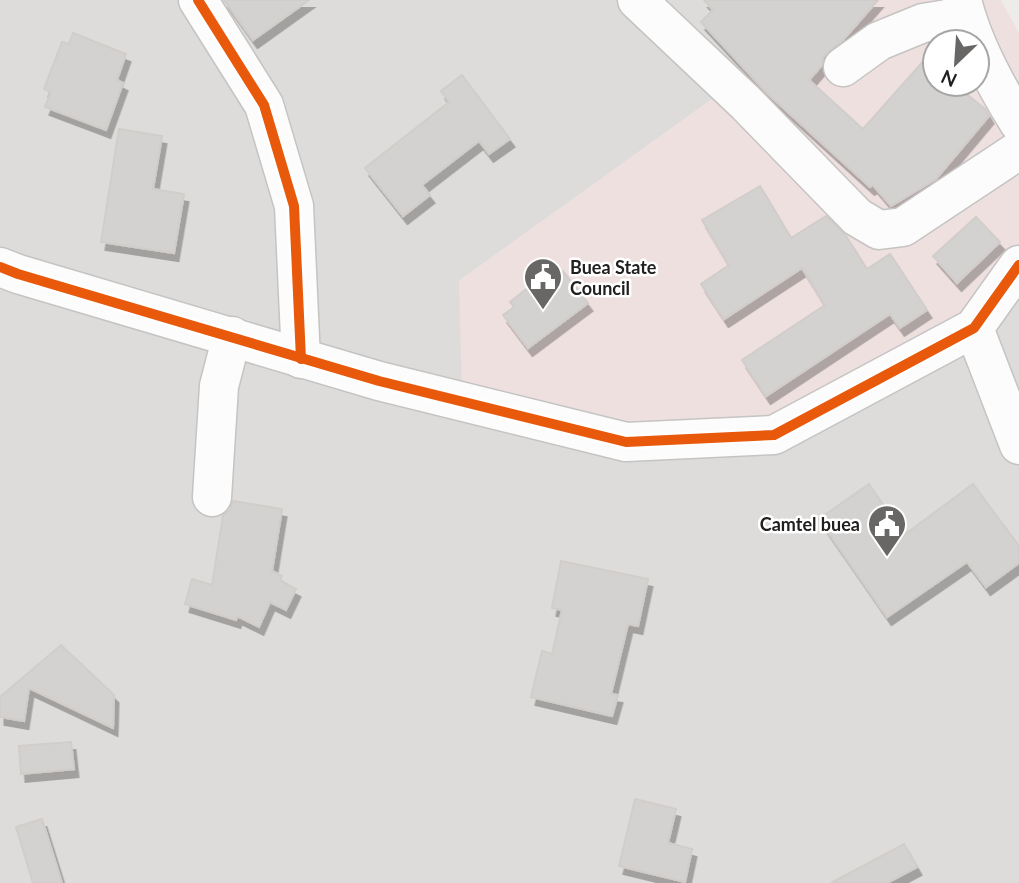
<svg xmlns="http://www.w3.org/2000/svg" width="1019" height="883" font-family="Lato,sans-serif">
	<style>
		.residential { fill: #dddcda }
		.commercial { fill: #efe0e0; fill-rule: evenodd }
		.building { fill: #d4d2d0; stroke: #d1cdca; stroke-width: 2; filter: url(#shadow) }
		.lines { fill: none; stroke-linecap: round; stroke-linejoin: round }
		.minor-casing { stroke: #c5c4c3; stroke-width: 41 }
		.minor { stroke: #fcfcfc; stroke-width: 38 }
		.cycleway-casing { stroke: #fff; stroke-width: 15 }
		.cycleway { stroke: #e8590c; stroke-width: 10 }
		.labels { text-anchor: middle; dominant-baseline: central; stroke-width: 5; stroke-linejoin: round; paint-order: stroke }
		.poi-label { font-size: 18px; font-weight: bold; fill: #202020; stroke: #fff; text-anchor: start }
	</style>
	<defs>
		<filter id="shadow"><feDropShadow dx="4.5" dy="8" stdDeviation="0" flood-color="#0004"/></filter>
	</defs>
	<rect width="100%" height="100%" fill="#eeece9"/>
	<polygon class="residential" points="0,0 806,0 715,97 459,281 1019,248 1019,883 0,883"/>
	<path class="commercial" d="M 806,0 L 1001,0 L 1019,33 L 1019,248 L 970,318 L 774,430 L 628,438 L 462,399 L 459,281 L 715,97 ZM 935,42 L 977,42 L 977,84 L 935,84 Z"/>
	<g class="building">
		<polygon points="224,0 309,0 253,40"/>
		<polygon points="704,0 878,0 843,40 830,50 823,57 822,65 809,80 863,129 935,48 935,84 954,84 985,109 989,116 936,179 891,206 873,185 870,187 767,93 701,22 713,10"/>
		<polygon points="73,33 126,54 117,80 123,83 106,130 45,107 51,92 44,89 62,42 69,44"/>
		<polygon points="462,75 510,139 489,154 479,141 422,185 430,195 403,216 365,168 449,102 441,91"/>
		<polygon points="119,129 162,136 153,189 184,194 174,253 101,242"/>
		<polygon points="760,186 791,238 826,216 846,236 867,269 890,254 927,310 900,328 890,314 766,396 742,360 825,305 802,268 724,319 701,284 729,265 702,220"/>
		<polygon points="976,217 1000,242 957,283 933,256"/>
		<polygon points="563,271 588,303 528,348 503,315 514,307 510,302 529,287 533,292"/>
		<polygon points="869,484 904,535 973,484 1019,546 1019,563 986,587 967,562 887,617 819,519"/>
		<polygon points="233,501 282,509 272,571 282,576 280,581 296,589 286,610 270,602 259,627 237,616 236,620 185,604 192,579 212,585 223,516 230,510"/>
		<polygon points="561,561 648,579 638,626 628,624 611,694 618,695 612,716 531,697 542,651 552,654 562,610 552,608"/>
		<polygon points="61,645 114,695 113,728 29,688 24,721 0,717 0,697"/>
		<polygon points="71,742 74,769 21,774 19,746"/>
		<polygon points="635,799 676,809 668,843 692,849 685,882 619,866"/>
		<polygon points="42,819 62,883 33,883 16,827"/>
		<polygon points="904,844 917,867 887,883 831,883"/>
	</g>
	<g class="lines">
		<defs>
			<g id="minor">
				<polyline points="198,0 264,105 294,206 301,359"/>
				<polyline points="637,0 746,103 857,217 879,230 903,227 1019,150"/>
				<path d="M 962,0 C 972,41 997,88 1019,123"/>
				<polyline points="843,67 879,41 923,23 966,16"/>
				<polyline points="0,267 18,274 379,381 626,442 774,435 974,328 1019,265"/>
				<polyline points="974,328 1019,445"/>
				<polyline points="212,497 219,386 232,336"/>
			</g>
		</defs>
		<use href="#minor" class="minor-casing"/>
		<use href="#minor" class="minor"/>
		<defs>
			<g id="cycleway">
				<polyline points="198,0 264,105 294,206 301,359"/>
				<polyline points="0,267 18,274 379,381 626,442 774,435 974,328 1019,265"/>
			</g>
		</defs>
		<use href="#cycleway" class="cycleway-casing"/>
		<use href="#cycleway" class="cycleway"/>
	</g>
	<defs>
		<symbol id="civic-pin" viewBox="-11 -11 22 30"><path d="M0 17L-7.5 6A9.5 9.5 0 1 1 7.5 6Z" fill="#686766" stroke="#fff"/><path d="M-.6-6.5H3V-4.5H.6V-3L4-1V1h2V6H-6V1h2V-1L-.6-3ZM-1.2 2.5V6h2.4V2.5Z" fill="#fff"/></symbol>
	</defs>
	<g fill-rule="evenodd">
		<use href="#civic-pin" x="521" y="255" width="44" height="60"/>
		<use href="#civic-pin" x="865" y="502" width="44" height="60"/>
	</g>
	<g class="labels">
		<g class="poi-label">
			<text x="570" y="267">Buea State<tspan x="570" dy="21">Council</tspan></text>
			<text x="860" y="524" text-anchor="end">Camtel buea</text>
		</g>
	</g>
	<g transform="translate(956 63) rotate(205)"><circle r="33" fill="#ffffff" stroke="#a6a6a6" stroke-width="2"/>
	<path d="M0-5L12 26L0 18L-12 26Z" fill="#686766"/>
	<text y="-10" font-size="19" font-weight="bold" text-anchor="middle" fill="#202020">N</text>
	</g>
</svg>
